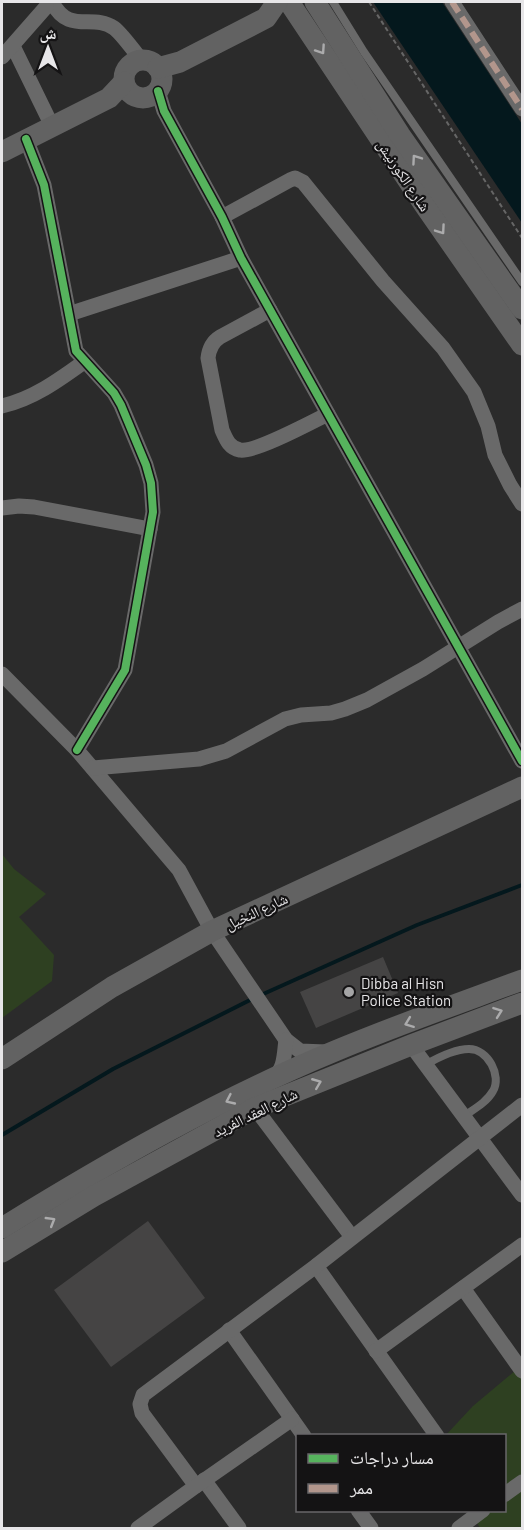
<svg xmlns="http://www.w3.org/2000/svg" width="524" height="1530" font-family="Barlow,'Noto Naskh Arabic',sans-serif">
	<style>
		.green { fill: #2e4021 }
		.water { fill: #04181d }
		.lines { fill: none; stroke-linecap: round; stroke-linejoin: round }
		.stream { stroke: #04181d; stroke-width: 4 }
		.building { fill: #454444 }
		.path { stroke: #666; stroke-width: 2; stroke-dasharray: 4.5 3; stroke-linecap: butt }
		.lane { stroke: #696969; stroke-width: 8 }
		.street { stroke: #696969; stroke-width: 15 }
		.secondary { stroke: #626262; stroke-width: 21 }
		.quiet { stroke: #b2968c; stroke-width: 6; stroke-dasharray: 12 6; stroke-linecap: butt }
		.cycleway-casing { stroke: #141314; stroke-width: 11 }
		.cycleway { stroke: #56b35d; stroke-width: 8 }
		.oneway { stroke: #ababac }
		.poi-dot { fill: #a5a5a6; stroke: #141314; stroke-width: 2 }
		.labels { text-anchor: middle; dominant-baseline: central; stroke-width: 4.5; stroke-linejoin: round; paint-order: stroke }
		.street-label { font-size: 15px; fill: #e7e6e8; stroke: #141314 }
		.poi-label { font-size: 15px; fill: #e7e6e8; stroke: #141314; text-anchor: start }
	</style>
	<rect width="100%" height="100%" fill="#2b2b2b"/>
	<g class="green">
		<polygon points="2,854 14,869 46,894 19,917 54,955 52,981 2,1018"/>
		<polygon points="522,1365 522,1528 480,1528 470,1511 504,1510 504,1436 445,1436 473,1406"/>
	</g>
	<polygon class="water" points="373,2 442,2 522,124 522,223"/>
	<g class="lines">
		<g class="stream">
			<polyline points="261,995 417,925 522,885"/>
			<polyline points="2,1135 113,1069 254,998"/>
		</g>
	</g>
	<g class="building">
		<polygon points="383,957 398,993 316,1028 300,992"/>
		<polygon points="148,1221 205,1298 111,1367 54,1290"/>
	</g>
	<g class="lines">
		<polyline class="path" points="369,2 522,238"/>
		<g class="lane">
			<polyline points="333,2 364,52 522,282"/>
			<path d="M 425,1065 C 437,1058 455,1049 469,1049 C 488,1049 502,1076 493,1091 C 487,1102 474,1109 464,1116"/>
		</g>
		<g class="street">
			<path d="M 52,2 C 69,35 92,13 114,28 C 121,33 135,52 142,61"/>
			<polyline points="452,2 522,109"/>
			<polyline points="13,46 52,126"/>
			<polyline points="2,57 46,7"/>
			<polyline points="158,91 164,111 222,217 241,258 522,761"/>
			<polyline points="26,139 44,185 76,351 114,393 121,405 146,465 151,483 153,512 125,670 77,750"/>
			<polyline points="222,217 290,180 295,178 303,182 383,281 443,348 474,392 488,426 495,455 510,485 522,504"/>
			<path d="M 270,310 L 220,337 C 212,342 209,349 208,358 L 222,430 C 226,439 229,448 240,450 C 254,453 312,422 328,414"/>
			<polyline points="69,314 241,258"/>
			<path d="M 2,406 C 33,399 59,380 84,362"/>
			<polyline points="2,508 19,506 34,507 150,529"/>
			<polyline points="2,674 77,750 179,870 212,931 286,1040 300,1051 326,1052"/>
			<polyline points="93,768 199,759 226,751 285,719 301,715 331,713 345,709 367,700 423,669 498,622 522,609"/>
			<polyline points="411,1045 522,1195"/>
			<path d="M 273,1078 C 285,1070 284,1053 286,1040"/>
			<polyline points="255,1108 352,1237"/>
			<polyline points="316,1266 437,1436"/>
			<polyline points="463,1288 522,1371"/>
			<polyline points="229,1330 304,1436"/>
			<polyline points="376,1351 522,1245"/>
			<polyline points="204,1480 239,1528"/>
			<polyline points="196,1486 142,1413 140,1404 143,1395 316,1266 522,1105"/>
			<polyline points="504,1495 522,1482"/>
			<polyline points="358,1510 371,1528"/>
			<polyline points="138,1528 196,1486 292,1419"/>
			<polyline points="459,1528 483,1510"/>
		</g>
		<g class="secondary">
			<polyline points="289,2 425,206 522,345"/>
			<polyline points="315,2 400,135 522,309"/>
			<circle cx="143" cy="79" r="19"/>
			<polyline points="158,68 180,62 266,18 277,2"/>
			<polyline points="2,152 109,98 124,82"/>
			<polyline points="2,1059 112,987 212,931 522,787"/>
			<path d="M 2,1228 C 109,1162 219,1099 335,1051 C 397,1025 460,1003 522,980"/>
			<polyline points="2,1252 94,1196 255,1108 411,1045 522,1003"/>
		</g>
		<polyline class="quiet" points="452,2 522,109"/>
		<defs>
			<g id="cycleway">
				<polyline points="158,91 164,111 222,217 241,258 522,761"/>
				<polyline points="26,139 44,185 76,351 114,393 121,405 146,465 151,483 153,512 125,670 77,750"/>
			</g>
		</defs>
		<use href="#cycleway" class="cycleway-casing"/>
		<use href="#cycleway" class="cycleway"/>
	</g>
	<defs><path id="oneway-chevron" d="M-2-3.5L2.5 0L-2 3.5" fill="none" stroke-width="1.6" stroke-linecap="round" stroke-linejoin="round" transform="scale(1.5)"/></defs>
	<g class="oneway">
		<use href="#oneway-chevron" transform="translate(321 50) rotate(56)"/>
		<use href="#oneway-chevron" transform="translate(416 159) rotate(-125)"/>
		<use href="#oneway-chevron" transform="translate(441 230) rotate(55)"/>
		<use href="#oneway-chevron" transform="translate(498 1012) rotate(-20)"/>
		<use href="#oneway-chevron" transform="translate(409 1023) rotate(159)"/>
		<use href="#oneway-chevron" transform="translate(317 1083) rotate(-22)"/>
		<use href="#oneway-chevron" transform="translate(230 1100) rotate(155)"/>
		<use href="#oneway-chevron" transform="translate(51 1221) rotate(-31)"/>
	</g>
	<circle class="poi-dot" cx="349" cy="992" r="6"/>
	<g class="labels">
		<g class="street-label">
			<text transform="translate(404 175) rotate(56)">شارع الكورنيش</text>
			<text transform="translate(256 911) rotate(-25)">شارع النخيل</text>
			<text transform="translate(255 1112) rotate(-26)">شارع العقد الفريد</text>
		</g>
		<g class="poi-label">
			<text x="361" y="983">Dibba al Hisn<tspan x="361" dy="17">Police Station</tspan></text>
		</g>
	</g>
	<rect width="524" height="1530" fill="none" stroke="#e7e6e8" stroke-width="6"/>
	<rect x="296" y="1434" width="210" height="78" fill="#141314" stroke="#686769" stroke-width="1.5"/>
	<rect x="308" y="1454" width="30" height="9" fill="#56b35d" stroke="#686769" stroke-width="1.5"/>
	<text x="350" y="1464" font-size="18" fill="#e7e6e8">مسار دراجات</text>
	<rect x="308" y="1484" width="30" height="9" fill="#b2968c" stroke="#686769" stroke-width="1.5"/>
	<text x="350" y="1494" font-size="18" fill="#e7e6e8">ممر</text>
	<g transform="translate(48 48)" stroke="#141314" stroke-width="4.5" paint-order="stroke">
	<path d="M0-4.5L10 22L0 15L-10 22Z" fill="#e7e6e8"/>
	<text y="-9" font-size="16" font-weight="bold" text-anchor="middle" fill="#e7e6e8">ش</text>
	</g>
</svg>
